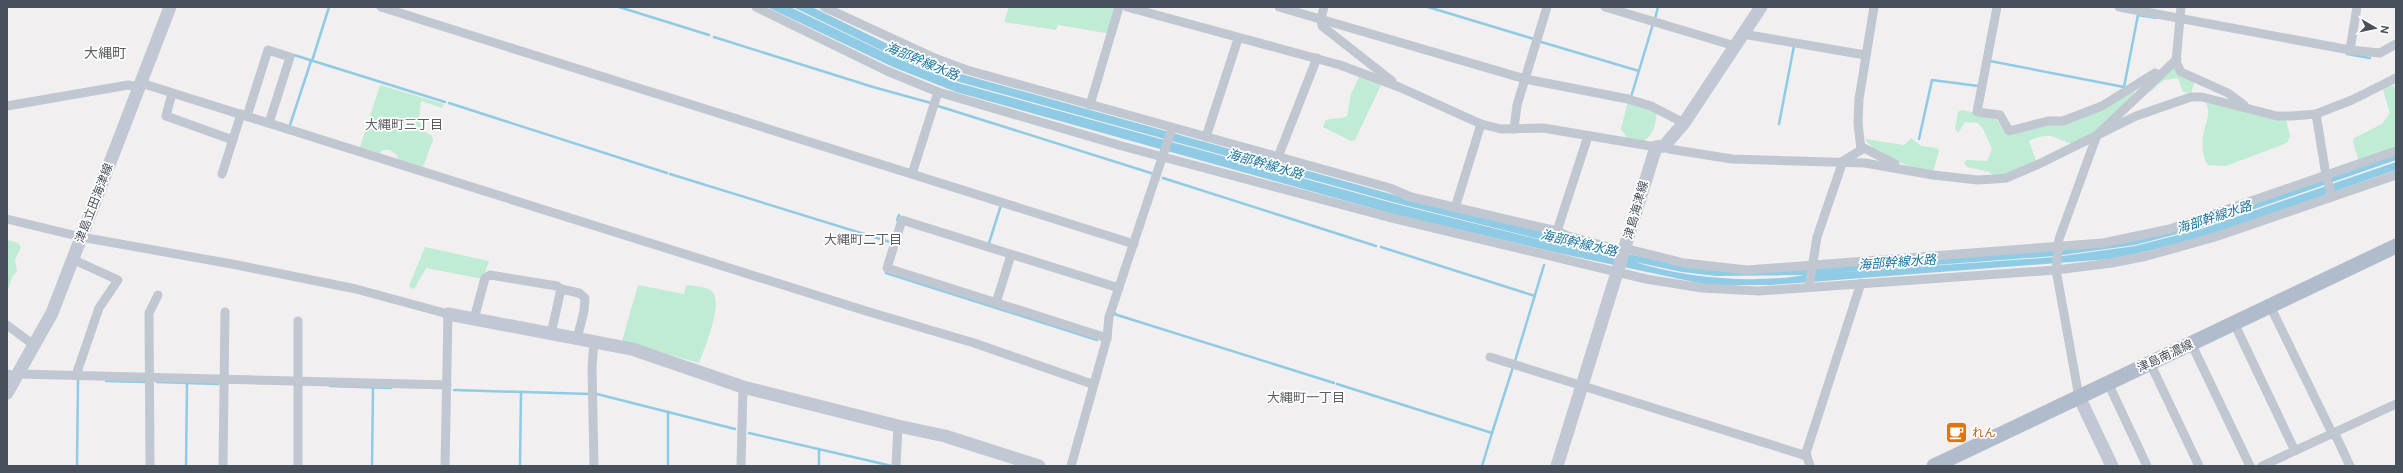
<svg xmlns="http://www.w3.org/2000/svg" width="2403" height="473" font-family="'DM Sans','Noto Sans JP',sans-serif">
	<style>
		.green { fill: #c0ecd6 }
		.water { fill: #90cbe5; fill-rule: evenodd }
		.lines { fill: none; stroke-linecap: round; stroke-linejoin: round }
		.stream { stroke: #90cbe5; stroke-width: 2.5 }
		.street { stroke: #c0c7d0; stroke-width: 9 }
		.secondary { stroke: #c1c8d4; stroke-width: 13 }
		.primary { stroke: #b0bbcb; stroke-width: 15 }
		.labels { text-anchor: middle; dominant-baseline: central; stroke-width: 3.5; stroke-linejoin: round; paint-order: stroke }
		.street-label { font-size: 12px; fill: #48505b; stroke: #fff }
		.food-label { font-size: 12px; fill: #c56008; stroke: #fff; text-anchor: start }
		.water-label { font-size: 13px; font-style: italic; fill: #17749f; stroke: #fff }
		.neighbourhood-label { font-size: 13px; fill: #5c5e63; stroke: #fff }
		.quarter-label { font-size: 14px; fill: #5c5e63; stroke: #fff }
	</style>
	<rect width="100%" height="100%" fill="#f1efef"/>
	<g class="green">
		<polygon points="1009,7 1115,7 1111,34 1058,25 1056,30 1004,22"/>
		<polygon points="2173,67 2195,81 2191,93 2183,92 2178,78 2164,80 2151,91 2146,92"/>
		<path d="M 1360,75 L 1382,83 L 1355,140 L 1351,141 L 1323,127 L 1326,120 C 1334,117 1340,120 1347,116 L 1351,94 Z"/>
		<polygon points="380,85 444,104 442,108 421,101 419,120 423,131 432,136 433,140 423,167 398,159 397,155 390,150 383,150 380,153 360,147"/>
		<polygon points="2390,86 2394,86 2396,91 2396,149 2359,162 2353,142 2354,138 2382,124 2390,113 2383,90"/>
		<path d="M 2134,90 L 2135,94 L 2094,134 L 2074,144 C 2052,139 2053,130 2029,141 L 2037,163 L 1995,177 L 1989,172 L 1967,167 L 1964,163 L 1967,160 L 1987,161 L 1992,149 C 1988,140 1985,130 1978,123 L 1965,122 L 1958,133 L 1955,129 L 1958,112 L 1962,110 L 1995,117 L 2006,135 L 2045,123 Z"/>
		<path d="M 1628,101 L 1657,111 C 1656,124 1654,135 1642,142 L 1629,140 L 1621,129 Z"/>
		<path d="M 2206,101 L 2286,119 L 2290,136 L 2287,143 L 2226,166 L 2208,165 C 2199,153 2203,129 2208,117 C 2209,113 2207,105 2206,101 Z"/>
		<path d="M 1911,138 L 1921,146 L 1937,148 L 1939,151 L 1933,172 C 1909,166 1880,160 1865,139 L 1904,145 Z"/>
		<polygon points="7,240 18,243 21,247 15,260 17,271 12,277 7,292"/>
		<polygon points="425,247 489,261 483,279 426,268 414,289 411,288 409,286"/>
		<path d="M 638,285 L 684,294 L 686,285 C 693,286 704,286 710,290 C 726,298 704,350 699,363 L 622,341 Z"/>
	</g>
	<path class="water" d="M 767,7 L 790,7 L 896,58 L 958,83 L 1396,204 L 1618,259 L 1396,203 L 959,82 L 897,58 L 793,7 L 812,7 L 900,50 L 961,74 L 1398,196 L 1406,200 L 1557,235 L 1564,240 L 1684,266 L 1717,271 L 2106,245 L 2396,155 L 2396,160 L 2200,228 L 2135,245 L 2055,256 L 1830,273 L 2055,257 L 2135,246 L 2201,229 L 2396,162 L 2396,170 C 2302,202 2208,241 2110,259 L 1771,285 L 1708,285 L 1558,253 L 1393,214 L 956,92 L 893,67 ZM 1635,262 L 1682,272 L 1716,276 L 1805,275 C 1753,284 1685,278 1635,262 Z"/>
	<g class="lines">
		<g class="stream">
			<polyline points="619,7 709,35"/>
			<polyline points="1428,7 1534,39"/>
			<polyline points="1655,19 1658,7"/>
			<polyline points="714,37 873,87 931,103"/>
			<polyline points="1538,41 1639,71"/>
			<polyline points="2347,54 2370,58"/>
			<polyline points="294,55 445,102"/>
			<polyline points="312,61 329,7"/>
			<polyline points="1990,61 2124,87 2138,15 2156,18"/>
			<polyline points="1631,97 1653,24"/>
			<polyline points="449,103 667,173"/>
			<polyline points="938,106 1154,174"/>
			<polyline points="1779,124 1794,46"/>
			<polyline points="290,125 311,61"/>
			<polyline points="1919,139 1932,80 1978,86"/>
			<polyline points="670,174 890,242"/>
			<polyline points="1163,178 1376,246"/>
			<polyline points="897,220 899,215"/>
			<polyline points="989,243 1001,205"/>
			<polyline points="1381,247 1535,296"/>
			<polyline points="886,273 1097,340"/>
			<polyline points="1115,313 1114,314 1334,383"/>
			<polyline points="1515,361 1544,265"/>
			<polyline points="106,381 146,382"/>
			<polyline points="157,382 218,384"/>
			<polyline points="1337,384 1492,433 1482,466"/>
			<polyline points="330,386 391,388"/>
			<polyline points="454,390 590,394"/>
			<polyline points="597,394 735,429"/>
			<polyline points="749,433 892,466"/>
			<polyline points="1492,433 1513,367"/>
			<polyline points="77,466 78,380"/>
			<polyline points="186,466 187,383"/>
			<polyline points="372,466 373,388"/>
			<polyline points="520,466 521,392"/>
			<polyline points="668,466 668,412"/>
			<polyline points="819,466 819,449"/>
		</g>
		<g class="street">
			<polyline points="381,7 1134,244"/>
			<polyline points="756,7 887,71 938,92 1122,146 1388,217 1646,279 1702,288 1759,291 2056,270 2112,263 2147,256 2215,237 2396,175"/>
			<polyline points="824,7 937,59 967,70 1390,188 1411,197 1557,231 1568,236 1624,251"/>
			<polyline points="1127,7 1340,65 1399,87 1481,124 1501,129 1543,128 1656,147"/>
			<polyline points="1279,7 1525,79 1628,99 1651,106 1684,123"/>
			<polyline points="1324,7 1321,18 1322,26 1392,81"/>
			<polyline points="1605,7 1735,46"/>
			<polyline points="1997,7 1977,112 2000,115 2009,131 2048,121 2063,121 2102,106 2155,73"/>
			<polyline points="2119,7 2350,50 2357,7"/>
			<polyline points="2181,7 2176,62 2181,72 2228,93 2244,105"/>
			<polyline points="1743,34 1865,55"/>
			<polyline points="2350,50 2380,53 2396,44"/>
			<polyline points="141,83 866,311 974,343 1092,384"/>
			<polyline points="172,93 166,116 233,140"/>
			<polyline points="1090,105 1119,7"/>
			<polyline points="7,106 128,85 139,87"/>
			<polyline points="2316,114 2326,175 2332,197"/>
			<polyline points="247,116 268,50 290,57 269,123"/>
			<polyline points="1514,129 1517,105 1547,7"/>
			<polyline points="1206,137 1238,39"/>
			<polyline points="1664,146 1669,149 1732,159 1865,163 1933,175 1978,180 1995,179 2006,178 2039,164 2136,116 2191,97 2202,97 2277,116 2292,116 2316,114 2352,100 2396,78"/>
			<polyline points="1862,147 1895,164"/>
			<polyline points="1278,157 1317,58"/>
			<polyline points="222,174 241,114"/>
			<polyline points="912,174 938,92"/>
			<polyline points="1455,208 1481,124"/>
			<polyline points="7,219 81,237 232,264 356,289 448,314 445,466"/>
			<polyline points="1557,231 1588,136"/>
			<polyline points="1624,248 1684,263 1747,270 2103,243 2170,229 2396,151"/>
			<polyline points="72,259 118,280 99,308 76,375"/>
			<polyline points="1809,287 1817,237 1843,161 1861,150 1858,123 1859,99 1874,7"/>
			<polyline points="561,289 579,293 585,298 584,311 577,339"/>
			<polyline points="996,303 1011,255"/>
			<polyline points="2270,306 2333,435"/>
			<polyline points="474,319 485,278 490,275 557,286 561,289 551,334"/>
			<polyline points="298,321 298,466"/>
			<polyline points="2234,323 2295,451"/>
			<polyline points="7,325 35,346"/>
			<polyline points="1107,338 887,268 902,220 1119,288"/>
			<polyline points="2191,343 2250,466"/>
			<polyline points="1490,357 1807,456 1810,466"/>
			<polyline points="2150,363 2199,466"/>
			<polyline points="7,374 18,376"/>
			<polyline points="19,374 447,385"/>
			<polyline points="2108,383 2147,466"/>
			<polyline points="2079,397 2056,270 2059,239 2097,135 2177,59"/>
			<polyline points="2335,434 2350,466"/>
			<polyline points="1805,456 1861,283"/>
			<polyline points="150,466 149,313 158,295"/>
			<polyline points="223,466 225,312"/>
			<polyline points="594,466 592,368 594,341"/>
			<polyline points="741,466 743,387"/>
			<polyline points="896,466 898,426"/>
			<polyline points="1071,466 1107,338 1109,317 1172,128"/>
			<polyline points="2262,466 2396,404"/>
		</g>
		<g class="secondary">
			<polyline points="448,314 632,349 743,387 898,426 945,436 1039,466"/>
			<polyline points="7,393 52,313 170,7"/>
			<polyline points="2079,397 2112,466"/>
			<polyline points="1557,466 1656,147 1664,146 1684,123 1761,7"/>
		</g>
		<polyline class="primary" points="1934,466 2396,246"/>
	</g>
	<defs>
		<symbol id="cafe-square" viewBox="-11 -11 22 22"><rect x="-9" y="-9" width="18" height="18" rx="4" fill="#e8710a" stroke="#fff"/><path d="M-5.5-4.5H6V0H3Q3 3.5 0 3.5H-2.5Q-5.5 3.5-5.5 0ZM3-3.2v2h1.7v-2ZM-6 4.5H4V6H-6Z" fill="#fff"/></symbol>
	</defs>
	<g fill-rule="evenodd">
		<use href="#cafe-square" x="1944" y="420" width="25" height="25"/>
	</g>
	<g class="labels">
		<g class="street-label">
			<text transform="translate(94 203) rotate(-69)">津島立田海津線</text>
			<text transform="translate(1636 210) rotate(-74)">津島海津線</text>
			<text transform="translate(2165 356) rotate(-25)">津島南濃線</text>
		</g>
		<g class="food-label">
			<text x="1972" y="433">れん</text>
		</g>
		<g class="water-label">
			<text transform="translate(922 61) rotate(23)">海部幹線水路</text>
			<text transform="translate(1265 164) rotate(16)">海部幹線水路</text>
			<text transform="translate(2214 217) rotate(-18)">海部幹線水路</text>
			<text transform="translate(1579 243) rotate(13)">海部幹線水路</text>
			<text transform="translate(1897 262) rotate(-4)">海部幹線水路</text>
		</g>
		<g class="neighbourhood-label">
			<text x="404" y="124">大縄町三丁目</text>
			<text x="863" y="239">大縄町二丁目</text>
			<text x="1306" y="397">大縄町一丁目</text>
		</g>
		<g class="quarter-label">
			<text x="105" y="53">大縄町</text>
		</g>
	</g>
	<rect width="2403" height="473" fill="none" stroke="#48505b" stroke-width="16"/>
	<g transform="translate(2375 28) rotate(99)" stroke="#ffffff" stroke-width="3" paint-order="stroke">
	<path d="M0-3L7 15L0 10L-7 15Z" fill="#48505b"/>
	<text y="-6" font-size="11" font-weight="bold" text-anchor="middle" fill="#48505b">N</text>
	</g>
</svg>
